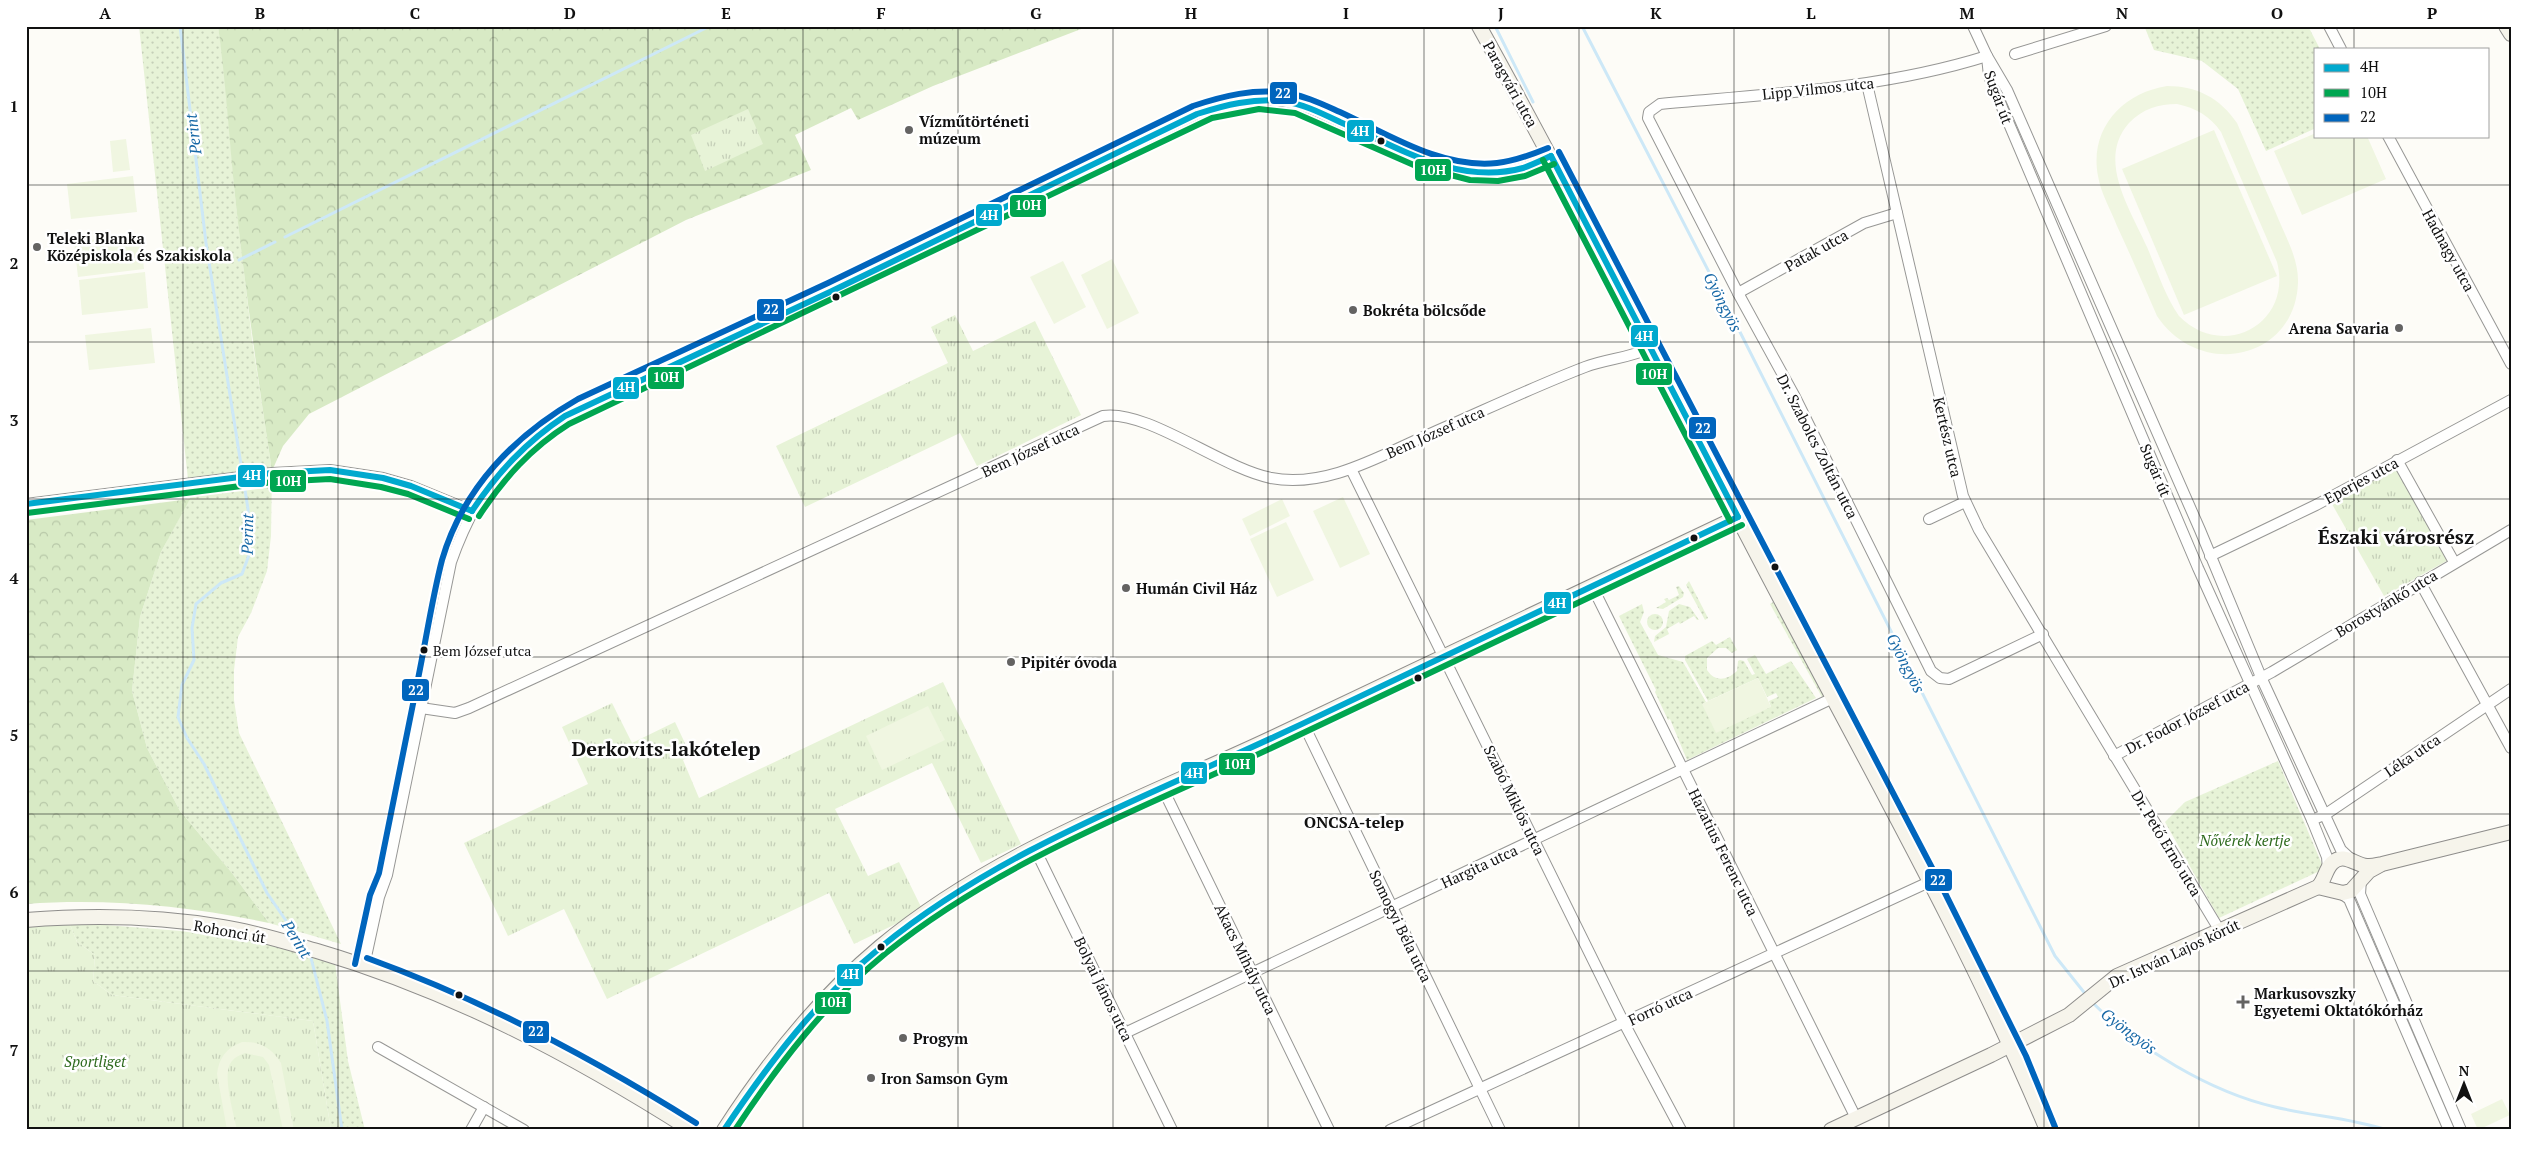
<svg xmlns="http://www.w3.org/2000/svg" width="2537" height="1156" font-family="'PT Serif',serif">
	<style>
		.grass { fill: url(#grass-dots) }
		.forest { fill: url(#forest-crowns) }
		.park { fill: url(#park-tufts) }
		.pitch { fill: #f0f6e1; fill-rule: evenodd }
		.lines { fill: none; stroke-linecap: round; stroke-linejoin: round }
		.stream { stroke: #cde8f7; stroke-width: 3 }
		.street-casing { stroke: #979795; stroke-width: 12 }
		.secondary-casing { stroke: #8e8d8b; stroke-width: 16 }
		.street { stroke: #fffffe; stroke-width: 10 }
		.secondary { stroke: #f6f4eb; stroke-width: 14 }
		.bus-1-casing { stroke: #fff; stroke-width: 10 }
		.bus-2-casing { stroke: #fff; stroke-width: 10 }
		.bus-3-casing { stroke: #fff; stroke-width: 10 }
		.bus-1 { stroke: #00a9ce; stroke-width: 6 }
		.bus-2 { stroke: #00a651; stroke-width: 6 }
		.bus-3 { stroke: #0065bd; stroke-width: 6 }
		.grid { fill: none; stroke: #111; stroke-width: 1; stroke-opacity: 0.55 }
		.poi-dot { fill: #646362; stroke: #fff; stroke-width: 2 }
		.bus-dot { fill: #111; stroke: #fff; stroke-width: 2 }
		.labels { text-anchor: middle; dominant-baseline: central; stroke-width: 5; stroke-linejoin: round; paint-order: stroke }
		.bus-label { font-size: 14px; fill: #111; stroke: #fff; text-anchor: start }
		.street-label { font-size: 15px; fill: #111; stroke: #fff }
		.poi-label { font-size: 15px; font-weight: bold; fill: #111; stroke: #fff; text-anchor: start }
		.park-label { font-size: 15px; font-style: italic; fill: #2f6b1f; stroke: #fff }
		.water-label { font-size: 16px; font-style: italic; fill: #1768a6; stroke: #fff }
		.neighbourhood-label { font-size: 16px; font-weight: bold; fill: #111; stroke: #fff }
		.district-label { font-size: 20px; font-weight: bold; fill: #111; stroke: #fff }
		.line-badge { stroke: #fff; stroke-width: 2 }
		.badge-label { font-size: 14px; text-anchor: middle; font-weight: bold; fill: #fff }
		.neatline { fill: none; stroke: #111; stroke-width: 2 }
		.grid-label { font-size: 16px; text-anchor: middle; font-weight: bold; fill: #111 }
	</style>
	<defs>
		<pattern id="grass-dots" width="8" height="8" patternUnits="userSpaceOnUse" patternTransform="scale(1.25)"><rect width="8" height="8" fill="#e7f3d7"/><path d="M2 2h.1M6 6h.1" fill="none" stroke="#c5cfb8" stroke-width="1.8" stroke-linecap="round"/></pattern>
		<pattern id="forest-crowns" width="20" height="18" patternUnits="userSpaceOnUse" patternTransform="scale(1.25)"><rect width="20" height="18" fill="#d8eac5"/><path d="M2 6a3 3 0 1 1 6 0M12 15a3 3 0 1 1 6 0" fill="none" stroke="#b8c8a8"/></pattern>
		<pattern id="park-tufts" width="24" height="20" patternUnits="userSpaceOnUse" patternTransform="scale(1.25)"><rect width="24" height="20" fill="#e7f3d7"/><path d="M3 7l-1-3M5 7V3M7 7l1-3M15 17l-1-3M17 17v-4M19 17l1-3" fill="none" stroke="#c5cfb8"/></pattern>
	</defs>
	<rect width="100%" height="100%" fill="#fdfcf7"/>
	<g class="grass">
		<polygon points="139,26 218,26 224,66 235,196 252,339 272,471 271,536 267,571 251,613 238,637 234,670 234,700 239,733 341,944 269,923 232,873 180,811 147,748 132,691 140,617 161,552 190,498"/>
		<polygon points="2150,26 2308,26 2320,49 2316,49 2316,128 2266,151 2238,89 2202,61 2154,50 2145,28"/>
		<polygon points="1689,581 1708,618 1705,620 1686,585"/>
		<polygon points="1679,586 1684,593 1683,597 1663,609 1656,608 1666,602 1664,599 1667,598 1669,600 1679,595 1676,587"/>
		<polygon points="1773,602 1823,691 1823,699 1770,604"/>
		<path d="M 1642,604 L 1644,612 L 1640,622 L 1658,655 L 1683,662 L 1706,702 L 1703,704 L 1771,707 L 1769,701 L 1778,697 L 1776,693 L 1767,697 L 1758,678 L 1708,701 L 1685,660 L 1685,656 L 1712,641 L 1716,645 L 1730,637 L 1737,650 L 1732,653 L 1726,648 L 1718,648 L 1707,658 L 1707,670 C 1715,682 1726,681 1737,671 L 1738,661 L 1740,660 L 1744,661 L 1752,675 L 1755,674 L 1747,659 L 1755,655 L 1766,674 L 1791,661 L 1816,698 L 1687,760 L 1670,719 L 1668,720 L 1655,692 L 1656,690 L 1619,616 Z"/>
		<polygon points="1679,604 1690,607 1699,620 1697,620 1694,616 1680,624 1679,622 1667,629 1669,634 1654,642 1655,636 1666,627 1669,611"/>
		<circle cx="1655" cy="622" r="8"/>
		<polygon points="2278,761 2324,869 2219,918 2165,822 2185,802"/>
		<polygon points="69,922 181,931 263,943 335,963 348,1061 365,1130 331,1130 313,1021 112,995 93,981 95,955 77,942"/>
	</g>
	<g class="forest">
		<path d="M 218,26 L 1089,26 L 933,86 L 858,120 L 851,108 L 795,135 L 811,170 L 686,220 L 309,414 L 283,446 L 272,471 C 258,380 245,288 235,196 C 229,139 226,83 218,26 Z"/>
		<path d="M 190,499 L 161,552 L 140,617 L 132,691 L 147,748 L 180,811 L 232,873 L 269,923 C 190,906 108,898 26,904 L 26,520 Z"/>
	</g>
	<g class="park">
		<polygon points="748,109 763,144 705,171 691,135"/>
		<polygon points="955,315 973,351 1035,321 1081,415 977,466 960,433 805,507 776,446 948,363 931,327"/>
		<polygon points="2398,467 2450,559 2384,596 2332,504"/>
		<polygon points="943,682 1021,844 981,863 932,763 835,809 868,876 899,862 923,911 854,944 829,893 607,999 564,909 508,936 464,843 588,784 562,727 612,703 632,743 675,722 691,756 683,760 699,798"/>
		<polygon points="69,922 77,942 95,955 93,981 112,995 313,1021 331,1130 26,1130 26,927"/>
	</g>
	<g class="pitch">
		<path d="M 2167,86 C 2197,86 2220,98 2237,123 C 2250,153 2262,182 2275,211 C 2284,234 2299,258 2298,283 C 2295,360 2200,380 2157,316 C 2144,286 2131,256 2117,226 C 2111,210 2101,194 2098,176 C 2089,129 2122,93 2167,86 ZM 2177,104 C 2196,108 2210,116 2221,132 L 2277,262 C 2293,324 2223,361 2179,316 C 2165,296 2157,270 2147,247 C 2131,210 2096,160 2129,123 C 2142,109 2159,104 2177,104 Z"/>
		<polygon points="2214,130 2277,276 2184,315 2122,169"/>
		<polygon points="2316,133 2316,136 2367,136 2386,179 2302,215 2274,151"/>
		<polygon points="126,139 130,170 113,172 110,141"/>
		<polygon points="133,176 137,212 71,219 67,184"/>
		<polygon points="140,234 144,269 78,277 74,242"/>
		<polygon points="1112,259 1139,313 1107,329 1081,275"/>
		<polygon points="1063,261 1086,307 1054,324 1030,277"/>
		<polygon points="145,272 148,308 82,315 79,280"/>
		<polygon points="151,328 155,363 89,370 85,335"/>
		<polygon points="1343,497 1370,554 1340,568 1313,511"/>
		<polygon points="1282,499 1290,516 1250,536 1242,519"/>
		<polygon points="1286,522 1314,580 1277,597 1250,539"/>
		<polygon points="1758,678 1771,707 1716,733 1702,704"/>
		<polygon points="928,706 945,740 882,770 866,736"/>
		<path d="M 242,1042 C 260,1041 272,1048 281,1063 L 294,1130 L 283,1130 L 269,1065 L 263,1057 L 245,1053 C 240,1055 235,1057 232,1061 C 221,1073 234,1114 237,1130 L 227,1130 L 217,1074 C 219,1058 226,1048 242,1042 Z"/>
		<polygon points="2502,1099 2510,1115 2478,1130 2471,1114"/>
	</g>
	<g class="lines">
		<g class="stream">
			<polyline points="180,26 206,243 248,509 249,555 242,574 221,583 196,604 192,628 194,660 182,685 178,717 187,738 204,764 267,893 300,941"/>
			<polyline points="1495,26 1533,102"/>
			<polyline points="1582,26 1741,334 2055,956 2087,996"/>
			<polyline points="285,237 710,26"/>
			<polyline points="239,260 275,242"/>
			<polyline points="310,954 327,1021 342,1130"/>
			<path d="M 2091,1001 C 2137,1048 2210,1092 2275,1107 C 2312,1116 2351,1118 2387,1130"/>
		</g>
		<defs>
			<g id="street">
				<polyline points="1973,26 1987,56 2007,90 2200,530 2261,677 2341,850 2353,861"/>
				<polyline points="2329,26 2341,49"/>
				<polyline points="2015,54 2106,26"/>
				<path d="M 1987,56 C 1882,89 1769,94 1660,104 L 1649,112 L 1648,118 L 1738,293 L 1795,397 L 1931,671 L 1940,678 L 1949,679 L 2043,634"/>
				<polyline points="1987,57 1989,76 1995,91 2198,568 2312,820 2327,857 2328,869"/>
				<polyline points="1867,84 1963,496 1979,530 2220,931"/>
				<polyline points="2388,136 2511,364"/>
				<polyline points="1738,293 1864,223 1897,213"/>
				<polyline points="2397,460 2454,562"/>
				<polyline points="1351,469 1624,1023 1681,1130"/>
				<polyline points="26,504 272,473 330,470 383,478 411,486 472,511"/>
				<polyline points="1929,519 1965,502"/>
				<polyline points="2210,556 2316,505 2511,400"/>
				<polyline points="2420,582 2511,748"/>
				<polyline points="1592,586 1856,1118"/>
				<path d="M 421,708 L 455,713 L 469,708 L 1103,416 C 1147,409 1221,468 1271,478 C 1327,489 1383,454 1432,433 C 1483,411 1533,387 1585,367 C 1606,359 1630,358 1650,348"/>
				<polyline points="1303,723 1500,1130"/>
				<polyline points="2114,756 2272,672 2511,530"/>
				<polyline points="1162,787 1329,1130"/>
				<polyline points="2312,820 2326,814 2511,689"/>
				<polyline points="1035,849 1172,1130"/>
				<polyline points="2361,880 2360,894 2461,1130"/>
				<polyline points="2339,892 2349,899 2449,1130"/>
				<path d="M 364,966 L 379,897 L 387,875 L 451,562 C 477,488 513,444 582,407 L 832,291 L 1197,114 C 1229,103 1263,95 1297,104 C 1313,108 1328,117 1343,123 C 1411,155 1477,196 1551,156"/>
				<polyline points="1125,1033 1833,698"/>
				<polyline points="378,1047 524,1130"/>
				<polyline points="471,1130 484,1107"/>
				<polyline points="1390,1130 1929,882"/>
			</g>
			<g id="secondary">
				<path d="M 1479,26 C 1584,215 1680,409 1781,600 C 1873,775 1971,948 2047,1130"/>
				<polyline points="2506,26 2511,34"/>
				<polyline points="2318,887 2343,893 2351,891 2369,871 2380,865"/>
				<path d="M 26,920 C 91,915 158,916 222,927 C 255,932 286,942 317,951 C 452,991 573,1055 691,1130"/>
				<path d="M 724,1130 C 768,1062 818,999 880,947 C 995,851 1140,800 1274,737 C 1428,663 1583,591 1738,517"/>
				<path d="M 1831,1130 L 1991,1055 L 2069,1015 L 2117,976 L 2318,887 C 2325,880 2325,870 2332,863 C 2343,852 2354,864 2366,866 C 2371,866 2377,865 2382,864 L 2511,832"/>
			</g>
		</defs>
		<use href="#street" class="street-casing"/>
		<use href="#secondary" class="secondary-casing"/>
		<use href="#street" class="street"/>
		<use href="#secondary" class="secondary"/>
		<defs>
			<g id="bus-1">
				<polyline points="1551,156 1738,517"/>
				<polyline points="26,504 272,473 330,470 383,478 411,486 472,511"/>
				<path d="M 472,511 C 498,472 526,442 565,416 L 832,291 L 1197,114 C 1225,105 1253,98 1283,101 C 1303,104 1321,113 1340,122 C 1398,147 1457,186 1523,168 C 1532,165 1542,160 1551,156"/>
				<path d="M 724,1130 C 769,1063 818,998 881,947 C 997,852 1139,800 1274,737 C 1429,665 1583,591 1738,517"/>
			</g>
			<g id="bus-2">
				<polyline points="1543,160 1730,521"/>
				<polyline points="27,513 273,482 330,479 381,487 408,494 469,519"/>
				<path d="M 479,516 C 504,478 531,448 569,424 L 1212,118 L 1259,109 L 1295,113 L 1416,166 L 1470,180 L 1498,181 L 1525,176 L 1554,164"/>
				<path d="M 735,1130 C 778,1065 826,1002 886,953 C 1004,858 1147,807 1282,743 C 1435,670 1589,598 1742,525"/>
			</g>
			<g id="bus-3">
				<polyline points="1559,152 1942,887 2026,1056 2055,1127"/>
				<path d="M 367,958 C 483,1000 591,1057 696,1123"/>
				<path d="M 355,964 L 370,895 L 379,873 C 392,808 405,744 418,679 C 426,640 432,599 442,560 C 463,488 515,435 578,399 L 828,283 L 1193,106 C 1223,96 1255,88 1286,93 C 1306,96 1322,104 1340,112 C 1388,134 1441,169 1497,163 C 1515,161 1531,155 1548,148"/>
			</g>
		</defs>
		<use href="#bus-1" class="bus-1-casing"/>
		<use href="#bus-2" class="bus-2-casing"/>
		<use href="#bus-3" class="bus-3-casing"/>
		<use href="#bus-1" class="bus-1"/>
		<use href="#bus-2" class="bus-2"/>
		<use href="#bus-3" class="bus-3"/>
	</g>
	<path class="grid" d="M 183,26 L 183,1130M 338,26 L 338,1130M 493,26 L 493,1130M 648,26 L 648,1130M 803,26 L 803,1130M 958,26 L 958,1130M 1113,26 L 1113,1130M 1268,26 L 1268,1130M 1424,26 L 1424,1130M 1579,26 L 1579,1130M 1734,26 L 1734,1130M 1889,26 L 1889,1130M 2044,26 L 2044,1130M 2199,26 L 2199,1130M 2354,26 L 2354,49M 2354,136 L 2354,1130M 26,185 L 2511,185M 26,342 L 2511,342M 26,499 L 2511,499M 26,657 L 2511,657M 26,814 L 2511,814M 26,971 L 2511,971"/>
	<g class="poi-dot">
		<circle cx="909" cy="130" r="5"/>
		<circle cx="37" cy="247" r="5"/>
		<circle cx="1353" cy="310" r="5"/>
		<circle cx="2399" cy="328" r="5"/>
		<circle cx="1126" cy="588" r="5"/>
		<circle cx="1011" cy="662" r="5"/>
		<path d="M2240.5 994.5h5v5h5v5h-5v5h-5v-5h-5v-5h5z"/>
		<circle cx="903" cy="1038" r="5"/>
		<circle cx="871" cy="1078" r="5"/>
	</g>
	<g class="bus-dot">
		<circle cx="1381" cy="141" r="4.5"/>
		<circle cx="836" cy="297" r="4.5"/>
		<circle cx="1694" cy="538" r="4.5"/>
		<circle cx="1775" cy="567" r="4.5"/>
		<circle cx="424" cy="650" r="4.5"/>
		<circle cx="1418" cy="678" r="4.5"/>
		<circle cx="881" cy="947" r="4.5"/>
		<circle cx="459" cy="995" r="4.5"/>
	</g>
	<g class="labels">
		<g class="bus-label">
			<text x="433" y="650">Bem József utca</text>
		</g>
		<g class="street-label">
			<text transform="translate(1511 84) rotate(61)">Paragvári utca</text>
			<text transform="translate(1818 88) rotate(-6)">Lipp Vilmos utca</text>
			<text transform="translate(1999 97) rotate(70)">Sugár út</text>
			<text transform="translate(1816 250) rotate(-29)">Patak utca</text>
			<text transform="translate(2449 250) rotate(61)">Hadnagy utca</text>
			<text transform="translate(1435 432) rotate(-24)">Bem József utca</text>
			<text transform="translate(1948 437) rotate(77)">Kertész utca</text>
			<text transform="translate(1818 446) rotate(63)">Dr. Szabolcs Zoltán utca</text>
			<text transform="translate(1030 450) rotate(-25)">Bem József utca</text>
			<text transform="translate(2156 470) rotate(67)">Sugár út</text>
			<text transform="translate(2361 480) rotate(-28)">Eperjes utca</text>
			<text transform="translate(2386 603) rotate(-31)">Borostyánkő utca</text>
			<text transform="translate(2187 717) rotate(-28)">Dr. Fodor József utca</text>
			<text transform="translate(2412 755) rotate(-34)">Léka utca</text>
			<text transform="translate(1515 800) rotate(64)">Szabó Miklós utca</text>
			<text transform="translate(2167 843) rotate(59)">Dr. Pető Ernő utca</text>
			<text transform="translate(1724 852) rotate(64)">Hazatius Ferenc utca</text>
			<text transform="translate(1479 866) rotate(-25)">Hargita utca</text>
			<text transform="translate(1401 926) rotate(64)">Somogyi Béla utca</text>
			<text transform="translate(230 931) rotate(10)">Rohonci út</text>
			<text transform="translate(2174 953) rotate(-25)">Dr. István Lajos körút</text>
			<text transform="translate(1246 959) rotate(64)">Akacs Mihály utca</text>
			<text transform="translate(1104 989) rotate(64)">Bolyai János utca</text>
			<text transform="translate(1660 1006) rotate(-25)">Forró utca</text>
		</g>
		<g class="poi-label">
			<text x="919" y="121">Vízműtörténeti<tspan x="919" dy="17">múzeum</tspan></text>
			<text x="47" y="238">Teleki Blanka<tspan x="47" dy="17">Középiskola és Szakiskola</tspan></text>
			<text x="1363" y="310">Bokréta bölcsőde</text>
			<text x="2389" y="328" text-anchor="end">Arena Savaria</text>
			<text x="1136" y="588">Humán Civil Ház</text>
			<text x="1021" y="662">Pipitér óvoda</text>
			<text x="2254" y="993">Markusovszky<tspan x="2254" dy="17">Egyetemi Oktatókórház</tspan></text>
			<text x="913" y="1038">Progym</text>
			<text x="881" y="1078">Iron Samson Gym</text>
		</g>
		<g class="park-label">
			<text x="2245" y="840">Nővérek kertje</text>
			<text x="95" y="1061">Sportliget</text>
		</g>
		<g class="water-label">
			<text transform="translate(193 134) rotate(-97)">Perint</text>
			<text transform="translate(1723 302) rotate(63)">Gyöngyös</text>
			<text transform="translate(247 534) rotate(-89)">Perint</text>
			<text transform="translate(1906 663) rotate(63)">Gyöngyös</text>
			<text transform="translate(297 939) rotate(58)">Perint</text>
			<text transform="translate(2129 1031) rotate(37)">Gyöngyös</text>
		</g>
		<g class="neighbourhood-label">
			<text x="1354" y="822">ONCSA-telep</text>
		</g>
		<g class="district-label">
			<text x="2396" y="536">Északi városrész</text>
			<text x="666" y="748">Derkovits-lakótelep</text>
		</g>
	</g>
	<g class="line-badge">
		<rect x="1269" y="81" width="29" height="24" rx="5" fill="#0065bd"/>
		<rect x="1346" y="119" width="29" height="24" rx="5" fill="#00a9ce"/>
		<rect x="1414" y="158" width="38" height="24" rx="5" fill="#00a651"/>
		<rect x="1009" y="194" width="38" height="24" rx="5" fill="#00a651"/>
		<rect x="975" y="203" width="28" height="24" rx="5" fill="#00a9ce"/>
		<rect x="756" y="298" width="29" height="24" rx="5" fill="#0065bd"/>
		<rect x="1630" y="324" width="29" height="24" rx="5" fill="#00a9ce"/>
		<rect x="1635" y="362" width="38" height="24" rx="5" fill="#00a651"/>
		<rect x="647" y="366" width="38" height="24" rx="5" fill="#00a651"/>
		<rect x="612" y="376" width="28" height="24" rx="5" fill="#00a9ce"/>
		<rect x="1688" y="416" width="29" height="24" rx="5" fill="#0065bd"/>
		<rect x="237" y="464" width="29" height="24" rx="5" fill="#00a9ce"/>
		<rect x="269" y="469" width="38" height="24" rx="5" fill="#00a651"/>
		<rect x="1543" y="591" width="29" height="24" rx="5" fill="#00a9ce"/>
		<rect x="401" y="678" width="29" height="24" rx="5" fill="#0065bd"/>
		<rect x="1218" y="752" width="38" height="24" rx="5" fill="#00a651"/>
		<rect x="1180" y="761" width="28" height="24" rx="5" fill="#00a9ce"/>
		<rect x="1924" y="868" width="29" height="24" rx="5" fill="#0065bd"/>
		<rect x="836" y="963" width="28" height="24" rx="5" fill="#00a9ce"/>
		<rect x="814" y="991" width="38" height="24" rx="5" fill="#00a651"/>
		<rect x="522" y="1020" width="28" height="24" rx="5" fill="#0065bd"/>
	</g>
	<g class="badge-label">
		<text x="1283" y="98">22</text>
		<text x="1360" y="136">4H</text>
		<text x="1433" y="175">10H</text>
		<text x="1028" y="210">10H</text>
		<text x="989" y="220">4H</text>
		<text x="771" y="314">22</text>
		<text x="1644" y="341">4H</text>
		<text x="1654" y="379">10H</text>
		<text x="666" y="382">10H</text>
		<text x="626" y="392">4H</text>
		<text x="1703" y="433">22</text>
		<text x="252" y="480">4H</text>
		<text x="288" y="486">10H</text>
		<text x="1557" y="608">4H</text>
		<text x="416" y="695">22</text>
		<text x="1237" y="769">10H</text>
		<text x="1194" y="778">4H</text>
		<text x="1938" y="885">22</text>
		<text x="850" y="979">4H</text>
		<text x="833" y="1007">10H</text>
		<text x="536" y="1036">22</text>
	</g>
	<rect width="2537" height="1156" fill="none" stroke="#ffffff" stroke-width="55"/>
	<rect x="2314" y="48" width="175" height="90" fill="#ffffff" stroke="#a0a0a0"/>
	<rect x="2324" y="64" width="25" height="8" fill="#00a9ce" stroke="#a0a0a0"/>
	<text x="2360" y="72" font-size="15" fill="#111111">4H</text>
	<rect x="2324" y="89" width="25" height="8" fill="#00a651" stroke="#a0a0a0"/>
	<text x="2360" y="98" font-size="15" fill="#111111">10H</text>
	<rect x="2324" y="114" width="25" height="8" fill="#0065bd" stroke="#a0a0a0"/>
	<text x="2360" y="122" font-size="15" fill="#111111">22</text>
	<g transform="translate(2464 1084)" stroke="#ffffff" stroke-width="4" paint-order="stroke">
	<path d="M0-4L9 19L0 12L-9 19Z" fill="#111111"/>
	<text y="-8" font-size="14" font-weight="bold" text-anchor="middle" fill="#111111">N</text>
	</g>
	<rect x="28" y="28" width="2482" height="1100" class="neatline"/>
	<g class="grid-label">
		<text x="105" y="19">A</text>
		<text x="260" y="19">B</text>
		<text x="415" y="19">C</text>
		<text x="570" y="19">D</text>
		<text x="726" y="19">E</text>
		<text x="881" y="19">F</text>
		<text x="1036" y="19">G</text>
		<text x="1191" y="19">H</text>
		<text x="1346" y="19">I</text>
		<text x="1501" y="19">J</text>
		<text x="1656" y="19">K</text>
		<text x="1811" y="19">L</text>
		<text x="1967" y="19">M</text>
		<text x="2122" y="19">N</text>
		<text x="2277" y="19">O</text>
		<text x="2432" y="19">P</text>
		<text x="14" y="112">1</text>
		<text x="14" y="269">2</text>
		<text x="14" y="426">3</text>
		<text x="14" y="584">4</text>
		<text x="14" y="741">5</text>
		<text x="14" y="898">6</text>
		<text x="14" y="1056">7</text>
	</g>
</svg>
